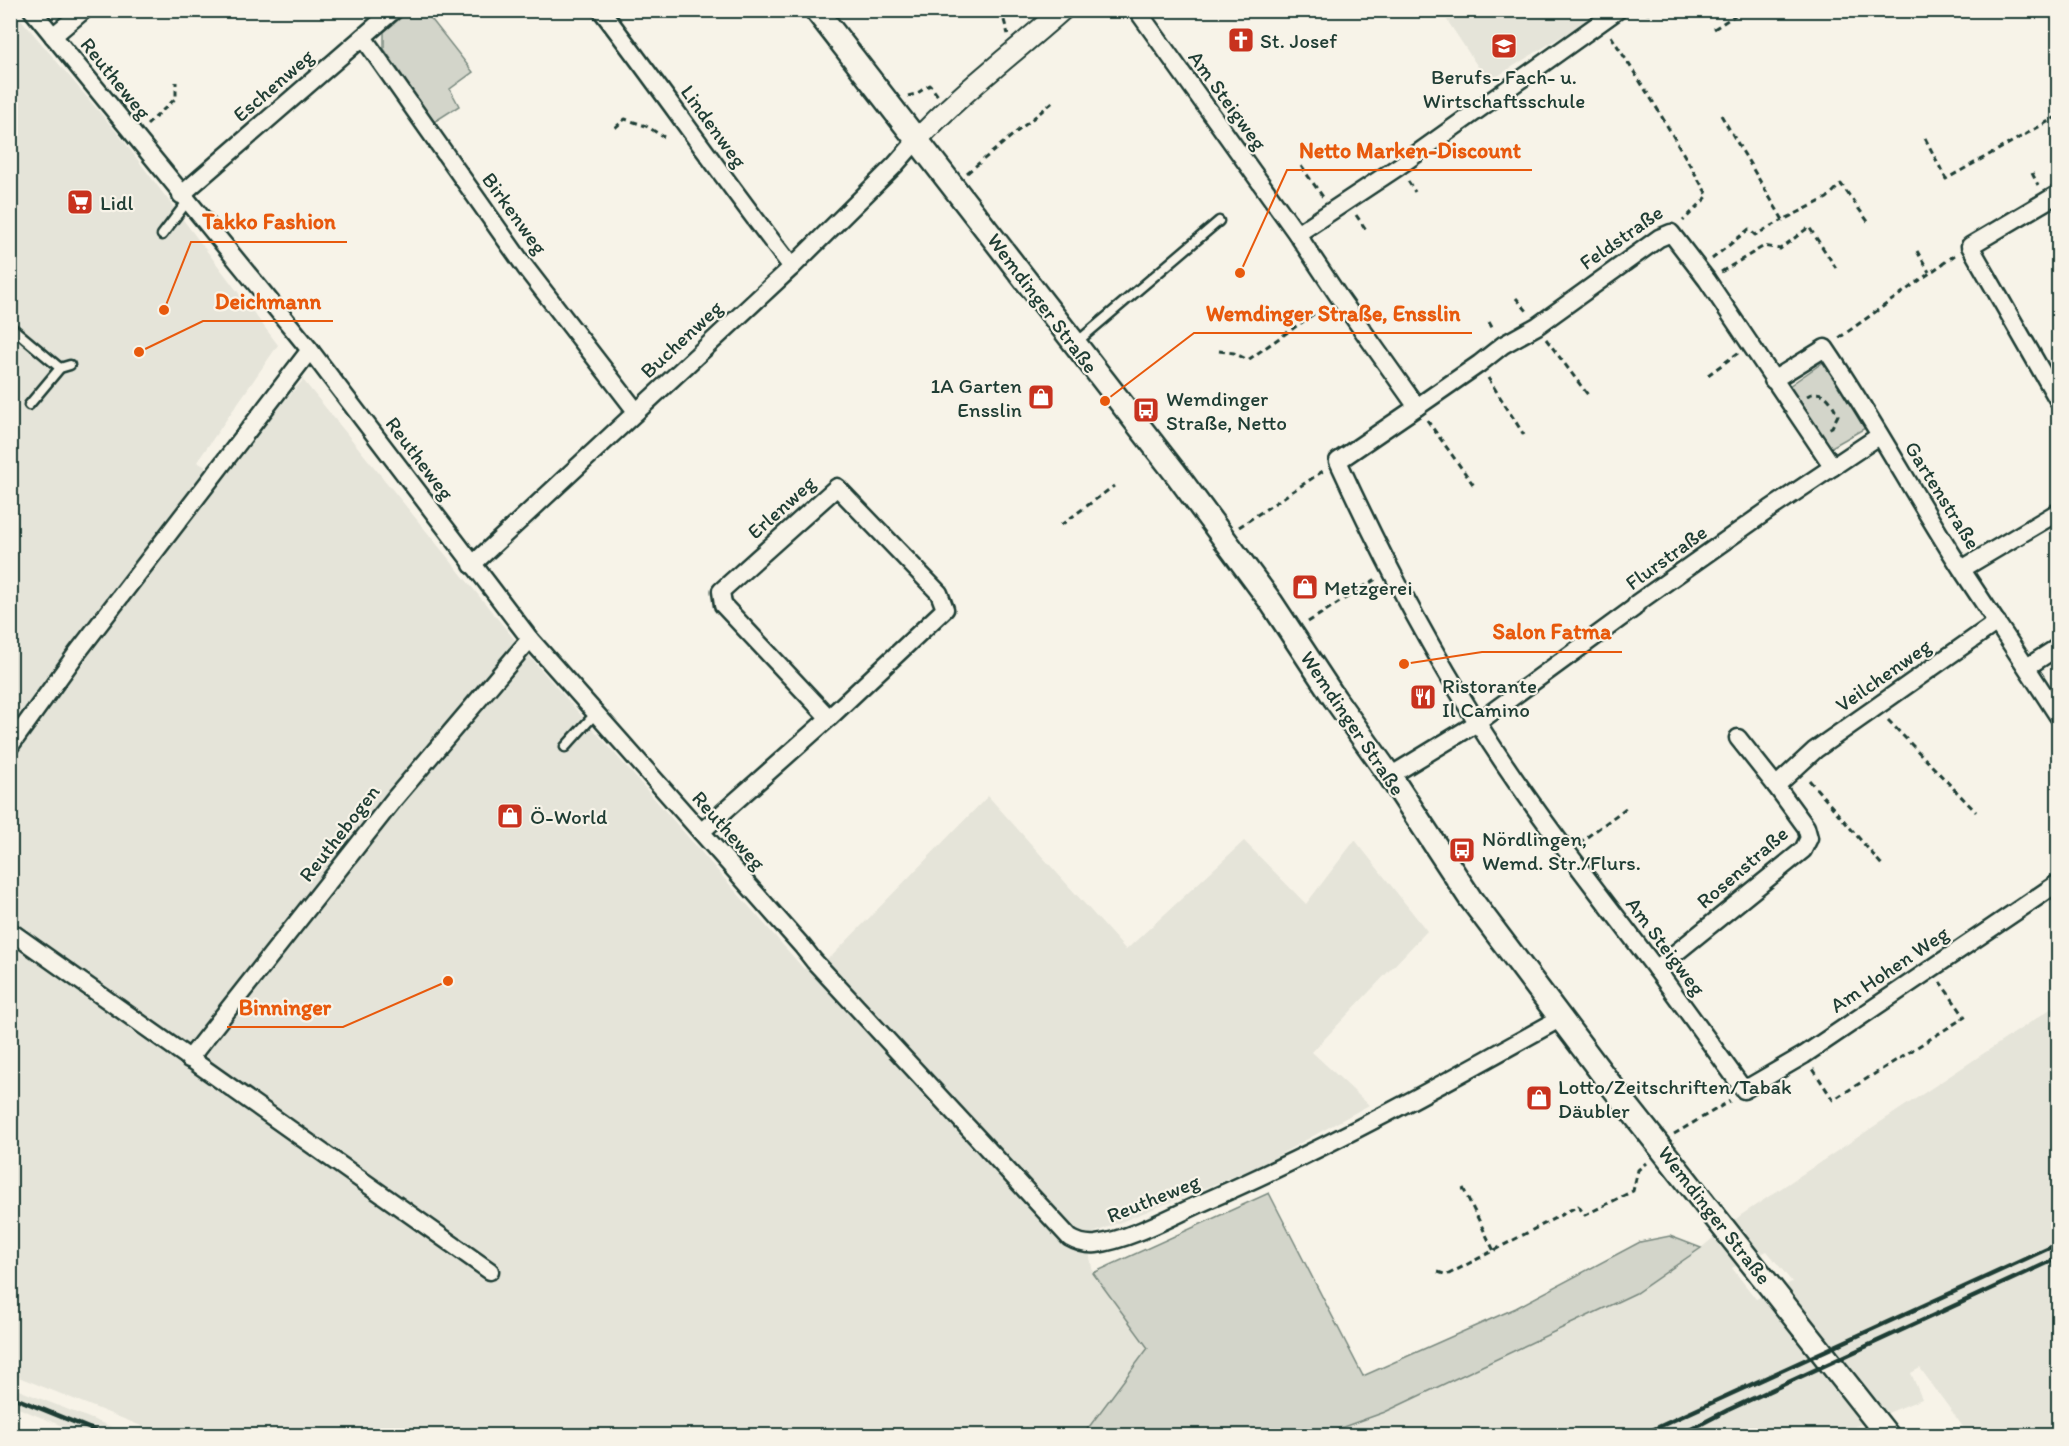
<svg xmlns="http://www.w3.org/2000/svg" width="2069" height="1446" font-family="Itim,sans-serif">
	<style>
		.built { fill: #e5e4d9; fill-rule: evenodd }
		.green { fill: #d3d5ca; stroke: #79897f; stroke-width: 1.5 }
		.lines { fill: none; stroke-linecap: round; stroke-linejoin: round }
		.service-casing { stroke: #1f3d34; stroke-width: 13 }
		.minor-casing { stroke: #1f3d34; stroke-width: 21 }
		.tertiary-casing { stroke: #1f3d34; stroke-width: 24 }
		.secondary-casing { stroke: #1f3d34; stroke-width: 27 }
		.path { stroke: #1f3d34; stroke-width: 3; stroke-dasharray: 6 4.5; stroke-linecap: butt }
		.service { stroke: #f7f3e8; stroke-width: 8 }
		.minor { stroke: #f7f3e8; stroke-width: 16 }
		.tertiary { stroke: #f7f3e8; stroke-width: 20 }
		.secondary { stroke: #f7f3e8; stroke-width: 22 }
		.rail { stroke: #1f3d34; stroke-width: 4.5 }
		.labels { text-anchor: middle; dominant-baseline: central; stroke-width: 4.5; stroke-linejoin: round; paint-order: stroke }
		.poi-label { font-size: 21px; fill: #1f3d34; stroke: #f7f3e8; text-anchor: start }
		.street-label { font-size: 21px; fill: #1f3d34; stroke: #f7f3e8 }
		.leader { fill: none; stroke: #e8590c; stroke-width: 2 }
		.callout-dot { fill: #e8590c; stroke: #f7f3e8; stroke-width: 2 }
		.callout-label { font-size: 22px; text-anchor: middle; font-weight: bold; fill: #e8590c; stroke: #f7f3e8; stroke-width: 4.5; stroke-linejoin: round; paint-order: stroke }
	</style>
	<rect width="100%" height="100%" fill="#f7f3e8"/>
	<filter id="ink" filterUnits="userSpaceOnUse"><feTurbulence type="fractalNoise" baseFrequency=".0167" numOctaves="2"/><feDisplacementMap in="SourceGraphic" scale="12" xChannelSelector="R" yChannelSelector="G"/><feConvolveMatrix kernelMatrix="1 2 1 2 8 2 1 2 1" color-interpolation-filters="sRGB"/></filter>
	<g filter="url(#ink)">
		<g class="built">
			<polygon points="10,11 14,11 119,135 278,345 197,462 220,475 303,380 515,640 804,969 832,956 988,796 1126,950 1244,841 1306,904 1355,840 1427,931 1312,1052 1369,1105 1257,1167 1086,1236 1093,1273 1148,1348 1083,1435 164,1435 11,1374"/>
			<polygon points="1441,11 1602,11 1488,82"/>
			<path d="M 2058,1004 L 2058,1435 L 1969,1435 L 1920,1368 L 1911,1373 L 1922,1399 L 1846,1430 L 1846,1435 L 1321,1436 L 1385,1412 L 1636,1293 L 1701,1248 L 1741,1215 ZM 1767,1251 L 1792,1282 L 1756,1299 L 1732,1268 Z"/>
			<polygon points="11,1387 132,1435 84,1435 11,1405"/>
		</g>
		<g class="green">
			<polygon points="409,11 425,11 473,72 450,89 459,106 434,122 384,49 384,32"/>
			<polygon points="1825,361 1867,427 1830,448 1789,386"/>
			<polygon points="1269,1193 1363,1376 1516,1308 1640,1242 1670,1236 1701,1248 1636,1293 1385,1412 1321,1435 1083,1435 1148,1348 1093,1273"/>
		</g>
		<g class="lines">
			<defs>
				<g id="service">
					<polyline points="162,235 187,202"/>
					<polyline points="10,326 60,368"/>
					<polyline points="1077,342 1219,221"/>
					<polyline points="29,405 60,368 70,365"/>
					<polyline points="2048,699 2058,692"/>
					<polyline points="565,747 596,713"/>
				</g>
				<g id="minor">
					<path d="M 32,10 L 310,350 L 530,639 L 803,947 L 814,961 L 1070,1238 C 1077,1242 1087,1245 1096,1244 C 1132,1239 1172,1216 1206,1201 C 1328,1148 1445,1083 1561,1018"/>
					<path d="M 601,10 C 666,95 726,183 792,267"/>
					<path d="M 1137,10 L 1297,234 L 1339,297 L 1417,407 L 1338,461 C 1379,551 1424,638 1477,722 C 1531,808 1595,888 1656,969 C 1686,1009 1715,1050 1744,1090 L 1804,1055 L 2058,883"/>
					<polyline points="53,36 84,10"/>
					<polyline points="363,37 525,267 636,411"/>
					<polyline points="2058,194 1970,246 2058,400"/>
					<polyline points="181,195 394,10"/>
					<polyline points="1297,234 1398,167 1618,10"/>
					<path d="M 1773,380 L 1825,348 C 1874,420 1915,497 1962,570 C 1994,619 2027,667 2058,716"/>
					<polyline points="1417,407 1479,364 1503,345 1537,326 1659,238 1671,233 1707,280 1833,467"/>
					<polyline points="472,565 792,267 895,165 916,141"/>
					<polyline points="1962,569 2058,512"/>
					<polyline points="2027,667 2058,647"/>
					<polyline points="1738,738 1776,786"/>
					<polyline points="10,746 77,653 310,350"/>
					<polyline points="1390,776 1477,723 1634,608 1637,603 1770,509 1879,436"/>
					<polyline points="701,832 829,718 945,609 939,593 837,487 721,591 723,605 829,718"/>
					<polyline points="10,931 490,1271"/>
					<polyline points="1656,969 1803,850 1809,838 1806,827 1776,786 1815,750 1997,622"/>
					<polyline points="189,1059 395,798 530,639"/>
				</g>
				<path id="tertiary" d="M 916,141 C 960,93 1013,54 1062,10"/>
				<polyline id="secondary" points="816,10 1177,475 1271,602 1335,699 1390,776 1470,898 1607,1080 1888,1436"/>
			</defs>
			<use href="#service" class="service-casing"/>
			<use href="#minor" class="minor-casing"/>
			<use href="#tertiary" class="tertiary-casing"/>
			<use href="#secondary" class="secondary-casing"/>
			<g class="path">
				<polyline points="1001,10 1008,34"/>
				<polyline points="1646,10 1648,14"/>
				<polyline points="1714,29 1743,10"/>
				<polyline points="1611,36 1655,105 1708,196 1683,221"/>
				<polyline points="908,96 916,94 930,85 938,96"/>
				<polyline points="1721,115 1783,220 1827,198 1841,184 1869,223"/>
				<polyline points="147,125 176,98 176,82"/>
				<polyline points="615,128 625,119 646,126 664,137"/>
				<polyline points="1925,138 1946,179 2058,116"/>
				<polyline points="1301,166 1323,197"/>
				<polyline points="967,173 1054,101"/>
				<polyline points="2032,173 2038,185"/>
				<polyline points="1408,181 1415,192"/>
				<polyline points="1356,215 1367,231"/>
				<polyline points="1917,251 1929,272"/>
				<polyline points="1712,259 1749,229 1755,235 1783,220"/>
				<polyline points="1721,272 1764,246 1780,249 1809,227 1836,268"/>
				<polyline points="1516,298 1527,311"/>
				<polyline points="1489,322 1494,331"/>
				<polyline points="1839,338 1955,255"/>
				<polyline points="1546,339 1588,395"/>
				<polyline points="1219,351 1234,353 1248,360 1325,306"/>
				<polyline points="1708,375 1738,353"/>
				<polyline points="1488,378 1524,435"/>
				<path d="M 1807,396 C 1824,387 1831,401 1838,415 L 1832,427 L 1828,429"/>
				<polyline points="1427,420 1475,487"/>
				<polyline points="1061,525 1114,486"/>
				<polyline points="1239,527 1323,471"/>
				<polyline points="1308,622 1376,579"/>
				<polyline points="1888,720 1976,812"/>
				<polyline points="1809,780 1882,865"/>
				<polyline points="1579,843 1626,808"/>
				<polyline points="1813,1069 1833,1100 1965,1017 1940,982"/>
				<polyline points="1674,1134 1730,1101"/>
				<polyline points="1463,1188 1494,1251"/>
				<polyline points="1438,1272 1447,1275 1578,1206 1585,1215 1633,1191 1638,1170 1646,1163"/>
			</g>
			<use href="#service" class="service"/>
			<use href="#minor" class="minor"/>
			<use href="#tertiary" class="tertiary"/>
			<use href="#secondary" class="secondary"/>
			<g class="rail">
				<polyline points="10,1396 108,1436"/>
				<polyline points="1639,1436 2058,1244"/>
				<polyline points="1678,1436 1728,1410 2058,1258"/>
			</g>
		</g>
	</g>
	<defs>
		<symbol id="church-square" viewBox="-11 -11 22 22"><rect x="-9" y="-9" width="18" height="18" rx="4" fill="#c8321e" stroke="#f7f3e8"/><path d="M-1.2-6h2.4v3.5h3.3v2.4h-3.3V6h-2.4V-.1h-3.3v-2.4h3.3Z" fill="#fff"/></symbol>
		<symbol id="school-square" viewBox="-11 -11 22 22"><rect x="-9" y="-9" width="18" height="18" rx="4" fill="#c8321e" stroke="#f7f3e8"/><path d="M0-5L7-2L0 1L-7-2ZM-4 1L0 2.5L4 1V4Q0 6-4 4Z" fill="#fff"/></symbol>
		<symbol id="supermarket-square" viewBox="-11 -11 22 22"><rect x="-9" y="-9" width="18" height="18" rx="4" fill="#c8321e" stroke="#f7f3e8"/><path d="M-6-5.5h2.5l.6 2H6L4.5 2H-2.5L-4.4-4H-6ZM-1.5 3.2a1.3 1.3 0 1 0 .1 0ZM3 3.2a1.3 1.3 0 1 0 .1 0Z" fill="#fff"/></symbol>
		<symbol id="shop-square" viewBox="-11 -11 22 22"><rect x="-9" y="-9" width="18" height="18" rx="4" fill="#c8321e" stroke="#f7f3e8"/><path d="M-5-2.5h2.3a2.7 3.5 0 0 1 5.4 0H5L5.5 6h-11ZM-1.5-2.5h3a1.5 2.3 0 0 0-3 0Z" fill="#fff"/></symbol>
		<symbol id="bus-square" viewBox="-11 -11 22 22"><rect x="-9" y="-9" width="18" height="18" rx="4" fill="#c8321e" stroke="#f7f3e8"/><path d="M-5-6H5V4H4V6H2V4H-2V6H-4V4H-5ZM-3.5-4V0h7V-4ZM-3.5 1.2v1.5H-2V1.2ZM2 1.2v1.5H3.5V1.2Z" fill="#fff"/></symbol>
		<symbol id="restaurant-square" viewBox="-11 -11 22 22"><rect x="-9" y="-9" width="18" height="18" rx="4" fill="#c8321e" stroke="#f7f3e8"/><path d="M-5-6h1v4h1v-4h1v4h1v-4h1v5L-1.5 .5V6h-2V.5L-5-1ZM5-6V6H3V1.5H1.5Q1.5-4 5-6Z" fill="#fff"/></symbol>
	</defs>
	<g fill-rule="evenodd">
		<use href="#church-square" x="1226" y="25" width="30" height="30"/>
		<use href="#school-square" x="1489" y="31" width="30" height="30"/>
		<use href="#supermarket-square" x="65" y="187" width="30" height="30"/>
		<use href="#shop-square" x="1026" y="382" width="30" height="30"/>
		<use href="#bus-square" x="1131" y="395" width="30" height="30"/>
		<use href="#shop-square" x="1290" y="572" width="30" height="30"/>
		<use href="#restaurant-square" x="1408" y="682" width="30" height="30"/>
		<use href="#shop-square" x="495" y="801" width="30" height="30"/>
		<use href="#bus-square" x="1447" y="835" width="30" height="30"/>
		<use href="#shop-square" x="1524" y="1083" width="30" height="30"/>
	</g>
	<g class="labels">
		<g class="poi-label">
			<text x="1260" y="40">St. Josef</text>
			<text x="1504" y="76" text-anchor="middle">Berufs- Fach- u.<tspan x="1504" dy="24">Wirtschaftsschule</tspan></text>
			<text x="100" y="202">Lidl</text>
			<text x="1022" y="385" text-anchor="end">1A Garten<tspan x="1022" dy="24">Ensslin</tspan></text>
			<text x="1166" y="398">Wemdinger<tspan x="1166" dy="24">Straße, Netto</tspan></text>
			<text x="1324" y="587">Metzgerei</text>
			<text x="1442" y="685">Ristorante<tspan x="1442" dy="24">Il Camino</tspan></text>
			<text x="530" y="816">Ö-World</text>
			<text x="1482" y="838">Nördlingen,<tspan x="1482" dy="24">Wemd. Str./Flurs.</tspan></text>
			<text x="1558" y="1086">Lotto/Zeitschriften/Tabak<tspan x="1558" dy="24">Däubler</tspan></text>
		</g>
		<g class="street-label">
			<text transform="translate(116 78) rotate(51)">Reutheweg</text>
			<text transform="translate(273 85) rotate(-41)">Eschenweg</text>
			<text transform="translate(1228 100) rotate(54)">Am Steigweg</text>
			<text transform="translate(714 126) rotate(54)">Lindenweg</text>
			<text transform="translate(515 213) rotate(54)">Birkenweg</text>
			<text transform="translate(1621 237) rotate(-35)">Feldstraße</text>
			<text transform="translate(1043 303) rotate(53)">Wemdinger Straße</text>
			<text transform="translate(681 339) rotate(-43)">Buchenweg</text>
			<text transform="translate(420 458) rotate(53)">Reutheweg</text>
			<text transform="translate(1943 495) rotate(58)">Gartenstraße</text>
			<text transform="translate(781 507) rotate(-42)">Erlenweg</text>
			<text transform="translate(1666 557) rotate(-36)">Flurstraße</text>
			<text transform="translate(1883 675) rotate(-35)">Veilchenweg</text>
			<text transform="translate(1353 723) rotate(56)">Wemdinger Straße</text>
			<text transform="translate(729 830) rotate(48)">Reutheweg</text>
			<text transform="translate(339 833) rotate(-52)">Reuthebogen</text>
			<text transform="translate(1742 867) rotate(-41)">Rosenstraße</text>
			<text transform="translate(1666 946) rotate(53)">Am Steigweg</text>
			<text transform="translate(1889 969) rotate(-34)">Am Hohen Weg</text>
			<text transform="translate(1153 1198) rotate(-22)">Reutheweg</text>
			<text transform="translate(1715 1215) rotate(52)">Wemdinger Straße</text>
		</g>
	</g>
	<path class="leader" d="M1240 273L1287 170H1532M164 310L191 242H347M139 352L203 321H333M1105 401L1194 333H1472M1404 664L1482 652H1622M448 981L343 1027H227"/>
	<g class="callout-dot">
		<circle cx="1240" cy="273" r="6"/>
		<circle cx="164" cy="310" r="6"/>
		<circle cx="139" cy="352" r="6"/>
		<circle cx="1105" cy="401" r="6"/>
		<circle cx="1404" cy="664" r="6"/>
		<circle cx="448" cy="981" r="6"/>
	</g>
	<g class="callout-label">
		<text x="1410" y="158">Netto Marken-Discount</text>
		<text x="269" y="229">Takko Fashion</text>
		<text x="268" y="309">Deichmann</text>
		<text x="1333" y="321">Wemdinger Straße, Ensslin</text>
		<text x="1552" y="639">Salon Fatma</text>
		<text x="285" y="1015">Binninger</text>
	</g>
	<rect width="2069" height="1446" fill="none" stroke="#f7f3e8" stroke-width="36"/>
	<rect x="18" y="18" width="2033" height="1410" fill="none" stroke="#1f3d34" stroke-width="2" filter="url(#ink)"/>
</svg>
